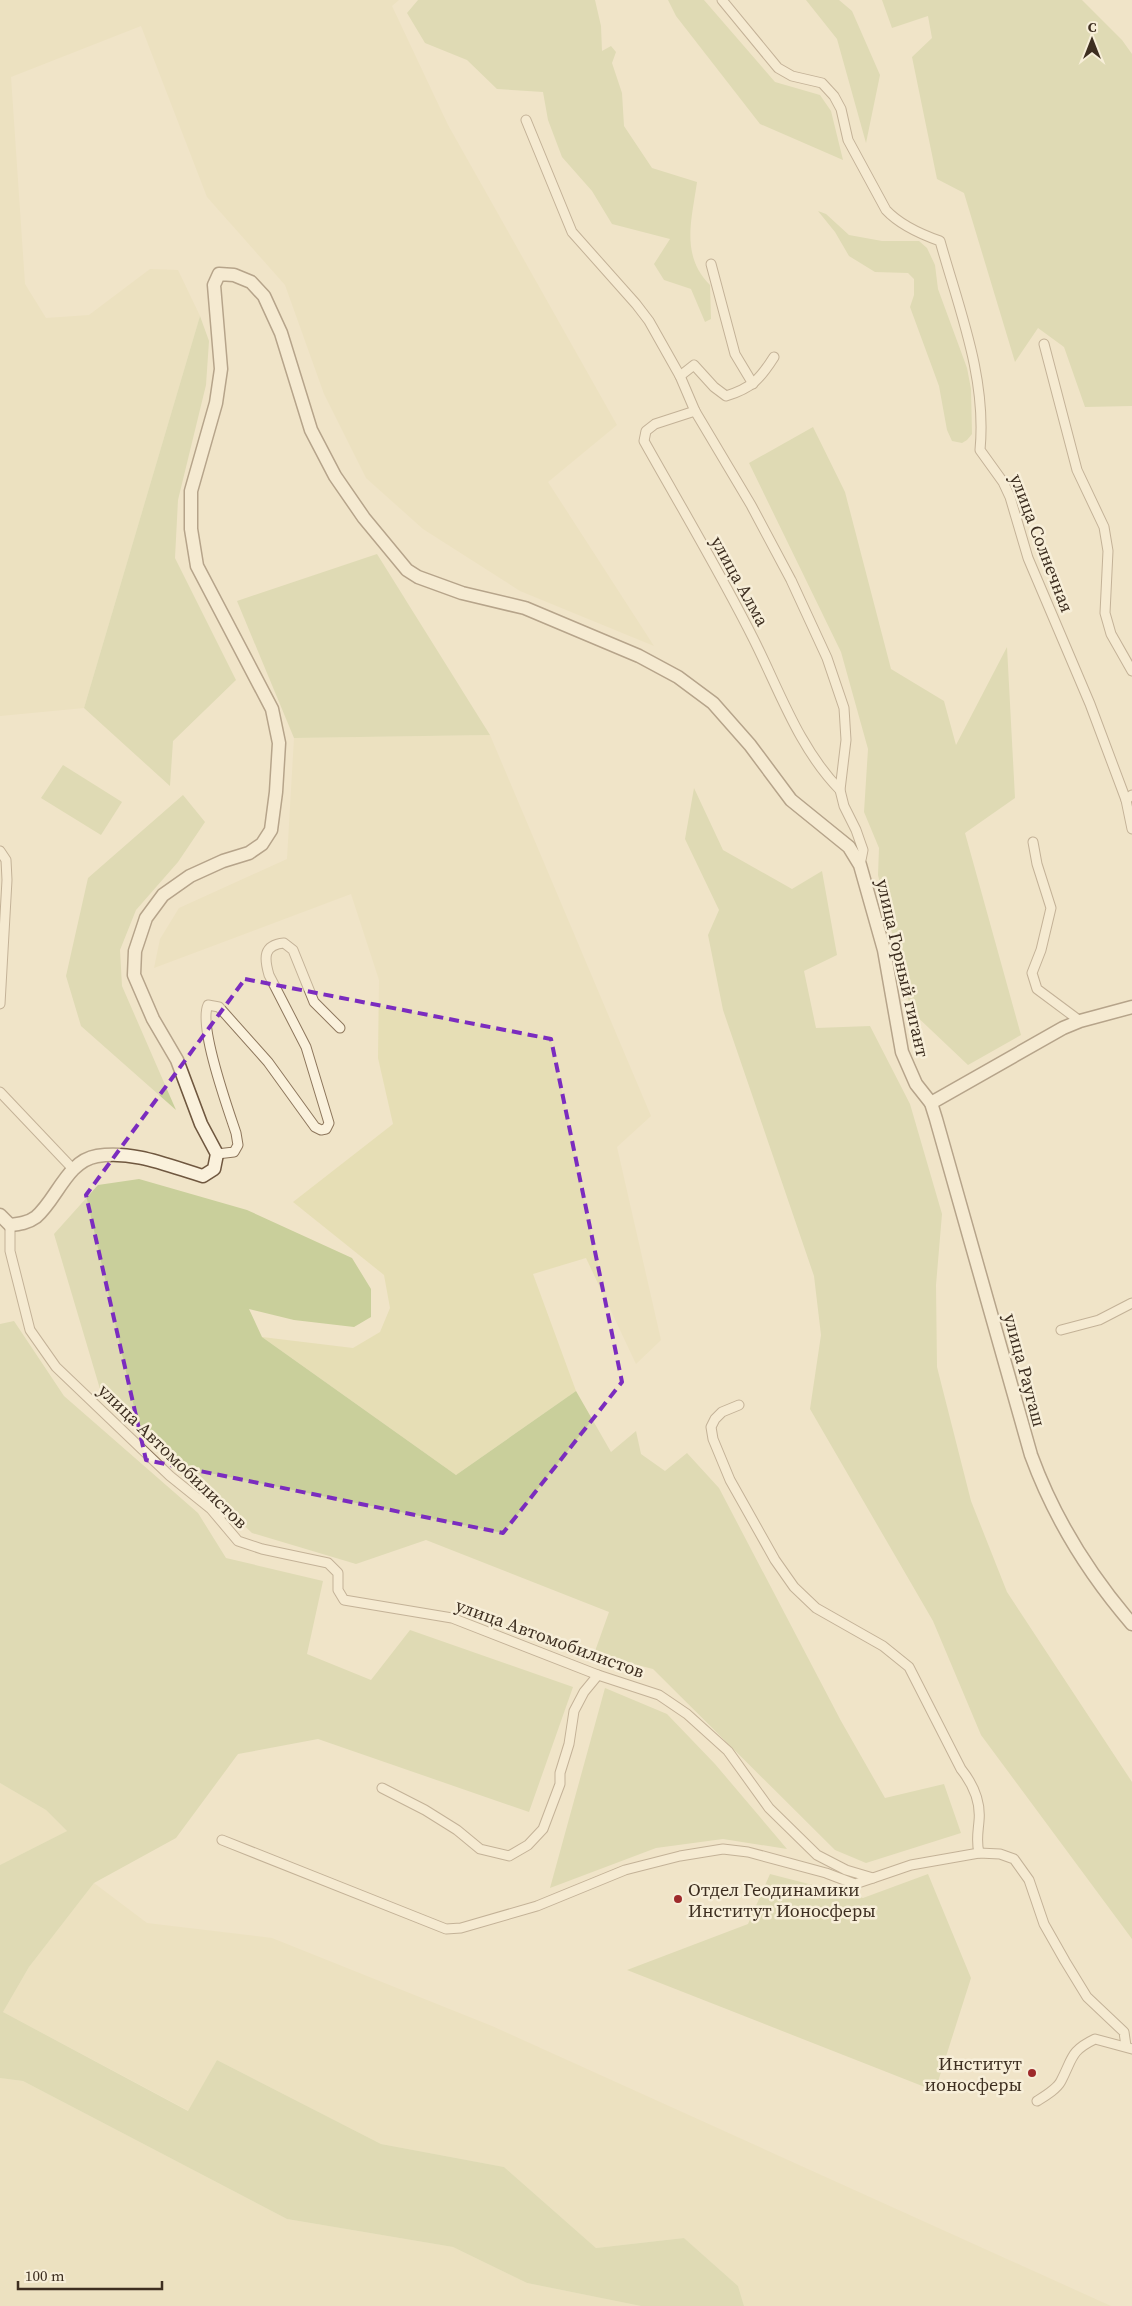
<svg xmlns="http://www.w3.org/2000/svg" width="1132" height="2306" font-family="'Source Serif 4',serif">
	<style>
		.farmland { fill: #e6deb5 }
		.green { fill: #c9cf9b }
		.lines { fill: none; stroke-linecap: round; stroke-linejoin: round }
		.street-casing { stroke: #8d765c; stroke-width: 11 }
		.secondary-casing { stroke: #6f573f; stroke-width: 15 }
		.street { stroke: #faf1dc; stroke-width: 9 }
		.secondary { stroke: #faf1dc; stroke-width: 12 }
		.marked { fill: none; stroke: #7b2cbf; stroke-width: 4; stroke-dasharray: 10 6; stroke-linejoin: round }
		.poi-dot { fill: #9e2a2b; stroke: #f7eed8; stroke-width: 2 }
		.labels { text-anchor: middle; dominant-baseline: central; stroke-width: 5; stroke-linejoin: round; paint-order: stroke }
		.street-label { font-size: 18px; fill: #3d2e20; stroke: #f7eed8 }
		.poi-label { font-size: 18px; fill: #3d2e20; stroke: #f7eed8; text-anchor: start }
	</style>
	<rect width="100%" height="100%" fill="#f0e4c8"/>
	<g class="farmland">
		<polygon points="0,0 399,0 392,6 448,125 617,425 548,482 654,646 520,591 423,529 366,478 324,394 285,285 207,197 141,26 11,77 25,284 46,318 89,315 150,269 178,270 200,316 84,708 0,716"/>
		<polygon points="490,735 651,1116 617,1147 661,1340 636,1364 586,1258 533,1274 576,1391 456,1475 262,1337 353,1348 380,1332 390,1308 384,1275 293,1202 393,1124 378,1058 379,980 351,894 154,968 160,939 179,908 287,859 294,738"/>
		<polygon points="0,1783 46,1810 67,1831 0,1865"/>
		<polygon points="94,1883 147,1923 272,1938 492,2026 1111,2306 744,2306 738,2286 684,2238 596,2248 504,2167 381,2144 217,2060 189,2111 3,2012 29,1967"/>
		<polygon points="0,2078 23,2081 287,2219 453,2247 527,2283 641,2306 0,2306"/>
	</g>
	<g class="green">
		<path d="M 418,0 L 595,0 L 601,26 L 602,51 L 611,46 L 616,52 L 612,63 L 622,93 L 624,126 L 652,168 L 697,182 C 692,219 680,255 710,285 L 711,319 L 705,322 L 691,289 L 664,280 L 654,264 L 670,239 L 612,224 L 592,191 L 562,157 L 548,120 L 543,92 L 497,89 L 467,60 L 425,43 L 407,13 Z"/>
		<polygon points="668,0 704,0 775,82 820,95 831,111 843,160 760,124 676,16"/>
		<polygon points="806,0 839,0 852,11 880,75 866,143 837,39"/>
		<polygon points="882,0 1082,0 1122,40 1132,54 1132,406 1085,407 1064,347 1038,328 1015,362 964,193 937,179 912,57 932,38 928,16 892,28"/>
		<polygon points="818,211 826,214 849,235 882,241 919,241 927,248 935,265 938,289 967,368 971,389 972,434 967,440 962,443 952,441 947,430 939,386 910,307 914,295 914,279 908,273 875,272 849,256 835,232"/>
		<polygon points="200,316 209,341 206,385 178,500 175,558 236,680 173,741 170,786 84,708"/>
		<polygon points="813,427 845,492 891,669 944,701 956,745 1007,647 1015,798 965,833 1021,1035 968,1065 911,1011 878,875 879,848 864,812 868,749 841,652 749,463"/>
		<polygon points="377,554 490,735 294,738 237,601"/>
		<polygon points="63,765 122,802 101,835 41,798"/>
		<polygon points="694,788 723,850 792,889 822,871 837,955 804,971 816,1028 870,1026 910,1104 942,1214 936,1285 937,1367 971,1501 1007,1592 1132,1782 1132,1939 981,1735 933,1621 810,1409 821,1335 814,1276 723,1010 708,935 719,910 685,839"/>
		<polygon points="183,795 205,822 178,862 136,910 120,950 122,986 176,1110 81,1026 66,976 88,878"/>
		<polygon points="139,1179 247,1210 352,1258 371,1289 371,1317 354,1327 294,1320 249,1309 262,1337 456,1475 576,1391 611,1452 636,1431 641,1454 665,1471 687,1453 719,1488 841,1721 885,1798 944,1784 961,1833 866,1863 835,1850 653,1669 594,1654 609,1612 426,1540 356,1564 252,1533 100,1389 54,1234 98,1185"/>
		<polygon points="14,1321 64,1396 198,1513 226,1558 323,1581 307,1654 371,1680 410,1630 573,1687 529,1812 318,1739 238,1754 176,1838 94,1883 29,1967 3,2012 188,2111 217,2060 381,2144 504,2167 596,2248 684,2238 738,2286 744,2306 641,2306 527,2283 453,2247 287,2219 23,2081 0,2078 0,1865 67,1831 46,1810 0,1783 0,1324"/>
		<polygon points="605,1688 667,1714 715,1764 787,1849 723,1839 656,1848 550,1888"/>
		<polygon points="770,1874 863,1898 928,1874 971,1978 935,2091 627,1970 748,1924"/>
	</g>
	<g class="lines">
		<defs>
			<g id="street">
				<path d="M 722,0 L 778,68 L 792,76 L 822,83 L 834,96 L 841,109 L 848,140 L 886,210 C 900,225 920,234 940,241 C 959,309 987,378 980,450 L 1003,482 L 1010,497 L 1028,558 L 1090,704 L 1126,800 L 1132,795"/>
				<polyline points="526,120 572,232 636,304 649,321 680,376 695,411 751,505 791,580 827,658 844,708 846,740 840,790 844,806 856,830 863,850 860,865"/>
				<polyline points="711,264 735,354 753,384"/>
				<polyline points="1044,344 1077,470 1104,527 1108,551 1105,613 1111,634 1132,671"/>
				<path d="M 680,376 L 694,365 L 714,387 L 726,396 C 752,388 760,379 774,357"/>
				<path d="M 695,411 L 655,424 L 646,431 L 644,441 C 681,507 720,572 754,640 C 780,692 799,748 840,790"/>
				<polyline points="1126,800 1132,829"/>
				<polyline points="1033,842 1037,864 1051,908 1041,950 1032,973 1037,989 1080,1021"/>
				<polyline points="0,851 6,860 7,880 0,1004"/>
				<polyline points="0,1092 73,1169"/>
				<path d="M 217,1154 L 234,1152 L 238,1145 L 236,1133 C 228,1109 198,1026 208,1005 L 219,1007 L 268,1062 L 315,1127 L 321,1130 L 326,1129 L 329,1123 L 306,1047 L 269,975 C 264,958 263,945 284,943 L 293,950 L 314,1002 L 340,1028"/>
				<polyline points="10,1225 10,1251 30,1330 56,1367 170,1476 211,1509 238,1541 262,1549 328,1563 338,1573 338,1590 344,1600 452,1618 598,1675 659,1695 687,1714 728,1751 769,1808 817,1855 846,1870 873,1878 911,1865 979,1853 1000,1854 1014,1859 1029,1880 1044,1924 1065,1961 1087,1997 1124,2032 1126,2046"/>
				<polyline points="1061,1330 1099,1320 1132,1303"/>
				<path d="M 739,1405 L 722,1412 L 715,1419 L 711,1427 L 713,1439 L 730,1480 L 775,1560 L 794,1587 L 816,1608 L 883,1646 L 909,1667 L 961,1769 C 973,1784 981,1801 979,1821 C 978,1833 976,1841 979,1853"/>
				<polyline points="382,1788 425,1810 457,1830 480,1849 509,1856 528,1845 543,1829 560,1784 560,1773 569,1744 574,1711 584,1692 598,1675"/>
				<polyline points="222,1840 446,1929 461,1928 537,1906 625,1870 680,1856 723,1849 748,1852 826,1873 855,1884 873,1878"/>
				<path d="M 1037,2101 C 1045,2096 1057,2089 1061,2081 C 1073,2058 1070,2051 1095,2039 L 1132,2049"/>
			</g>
			<g id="secondary">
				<polyline points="931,1103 1063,1028 1080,1021 1132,1007"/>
				<path d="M 0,1215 L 10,1225 C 19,1224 28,1223 36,1217 C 57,1199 67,1161 97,1156 C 133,1150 169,1166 203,1176 L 214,1169 L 217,1154 L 201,1124 L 177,1060 L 153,1019 L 134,975 L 135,951 L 146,918 L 163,895 L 190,876 L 223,861 L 249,853 L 262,844 L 271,830 L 276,792 L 279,743 L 272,709 L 197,566 L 191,529 L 191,491 L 216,403 L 221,369 L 214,285 L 219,274 L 234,275 L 251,282 L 264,296 L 281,333 L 311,430 L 335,476 L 364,518 L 407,570 L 418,577 L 462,593 L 525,608 L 639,656 L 678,677 L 713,703 L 750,745 L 791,800 L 849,847 L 860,865 L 884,950 L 902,1052 L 916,1084 L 931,1103 L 936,1119 L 1031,1455 C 1054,1518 1088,1573 1132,1624"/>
			</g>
		</defs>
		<use href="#street" class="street-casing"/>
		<use href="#secondary" class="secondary-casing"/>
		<use href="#street" class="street"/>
		<use href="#secondary" class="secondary"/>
	</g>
	<path d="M0 0H1132V2306H0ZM 245,979 L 551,1039 L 622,1382 L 503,1533 L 146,1460 L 86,1195 Z" fill="#f0e4c8" fill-opacity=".55" fill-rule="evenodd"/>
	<path class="marked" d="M 245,979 L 551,1039 L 622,1382 L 503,1533 L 146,1460 L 86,1195 Z"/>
	<g class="poi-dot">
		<circle cx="678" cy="1899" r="5"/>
		<circle cx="1032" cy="2073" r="5"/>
	</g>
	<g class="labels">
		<g class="street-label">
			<text transform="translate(1042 543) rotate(69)">улица Солнечная</text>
			<text transform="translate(740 581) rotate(61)">улица Алма</text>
			<text transform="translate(903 968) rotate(77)">улица Горный гигант</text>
			<text transform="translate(1025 1370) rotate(75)">улица Раугаш</text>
			<text transform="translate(173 1456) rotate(44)">улица Автомобилистов</text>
			<text transform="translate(550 1638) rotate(20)">улица Автомобилистов</text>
		</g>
		<g class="poi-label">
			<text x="688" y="1889">Отдел Геодинамики<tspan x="688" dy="21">Институт Ионосферы</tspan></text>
			<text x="1022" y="2063" text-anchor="end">Институт<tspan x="1022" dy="21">ионосферы</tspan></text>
		</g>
	</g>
	<g transform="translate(1092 40)" stroke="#f7eed8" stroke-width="4" paint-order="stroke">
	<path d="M0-4L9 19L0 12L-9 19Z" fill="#3d2e20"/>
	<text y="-8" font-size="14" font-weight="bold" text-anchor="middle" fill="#3d2e20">С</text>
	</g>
	<path d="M18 2281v8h144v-8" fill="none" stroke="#3d2e20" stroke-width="2.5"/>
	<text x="25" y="2281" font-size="15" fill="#3d2e20" stroke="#f7eed8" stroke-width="4" paint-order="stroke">100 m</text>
</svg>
